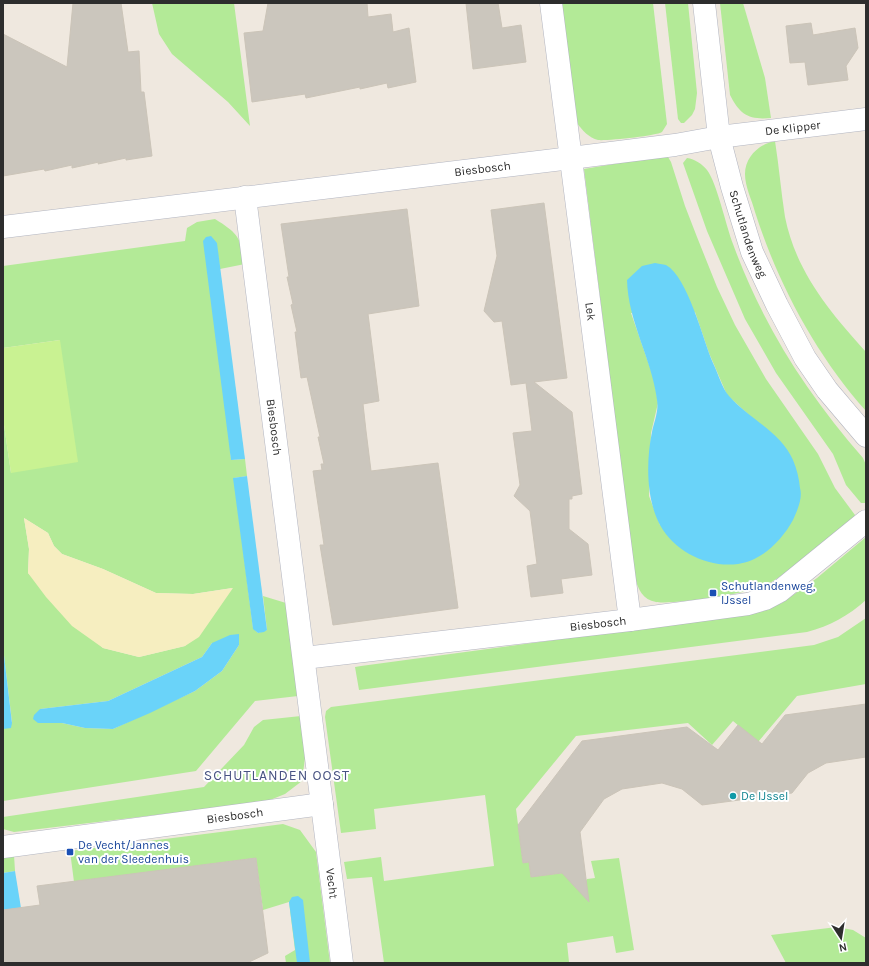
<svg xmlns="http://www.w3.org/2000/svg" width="869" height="966" font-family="Karla,sans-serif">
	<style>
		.green { fill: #b3ea97; fill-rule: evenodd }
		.sand { fill: #f6eec0 }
		.pitch { fill: #c9f292 }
		.water { fill: #6ad3f9 }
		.building { fill: #cbc6bd; stroke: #cbc4b8 }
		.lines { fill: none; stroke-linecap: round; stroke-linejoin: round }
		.minor-casing { stroke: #b2b5c1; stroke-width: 23 }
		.minor { stroke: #fff; stroke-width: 22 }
		.transit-dot { fill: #1a4fb4; stroke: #fff; stroke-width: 1.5 }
		.culture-dot { fill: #0f9aa8; stroke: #fff; stroke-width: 1.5 }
		.labels { text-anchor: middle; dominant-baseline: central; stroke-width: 4; stroke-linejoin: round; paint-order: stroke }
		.street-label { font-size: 12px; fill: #2d2d2d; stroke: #fff }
		.transit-label { font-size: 12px; fill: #164399; stroke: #fff; text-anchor: start }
		.culture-label { font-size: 12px; fill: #0d838f; stroke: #fff; text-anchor: start }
		.quarter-label { font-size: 14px; letter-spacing: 1px; fill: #485382; stroke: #fff }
	</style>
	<rect width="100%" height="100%" fill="#efe8df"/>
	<g class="green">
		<polygon points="152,3 234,3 250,126 228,102 172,54 159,34"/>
		<path d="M 560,3 L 653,3 L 667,124 L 662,132 C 656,136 606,141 598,140 C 589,138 582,130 577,123 Z"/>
		<polygon points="665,3 688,3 697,93 695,109 692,115 684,123 681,123 678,119"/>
		<path d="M 720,3 L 743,3 L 765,78 L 771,118 C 749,120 740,115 730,95 Z"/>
		<path d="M 775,141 C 779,166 781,192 785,217 C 796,272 830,312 866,352 L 866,411 C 816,355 778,284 755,212 C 752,200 745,187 745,174 C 745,157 759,144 775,141 Z"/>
		<path d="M 662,156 L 668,157 L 671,162 L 685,206 L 697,237 L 717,287 L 735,325 L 766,379 L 818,454 L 835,488 L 855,515 C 851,524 836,532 828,539 C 807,555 788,574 764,586 C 750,593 671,605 656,602 C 643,600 638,589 635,578 L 584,169 ZM 695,312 L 709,353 L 727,395 L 749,415 L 660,525 L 649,496 L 651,433 L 658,403 L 654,379 L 631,313 Z"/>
		<path d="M 687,158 C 695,159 702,164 707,170 C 717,183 726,226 733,244 C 763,326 806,392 863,458 L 866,465 L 865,503 L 861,503 L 846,485 L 833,454 L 776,373 L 745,319 L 707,231 L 683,163 Z"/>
		<path d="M 215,219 C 239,234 240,237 245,264 L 220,269 L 216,243 L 231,460 L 245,459 L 247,476 L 234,478 L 253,628 L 258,633 L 267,630 L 263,596 L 286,603 L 298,696 L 255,701 L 196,771 L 3,801 L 3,728 L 12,722 L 3,647 L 3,418 L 11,473 L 60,340 L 3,348 L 3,266 L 185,241 L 187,228 L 197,222 ZM 24,518 L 48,533 L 54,546 L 62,554 L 103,569 L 156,593 L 193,594 L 232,588 L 185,646 L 139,657 L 103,648 L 28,573 L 29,549 ZM 212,643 L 239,645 L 222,671 L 195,691 L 113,729 L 85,728 L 62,723 L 38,723 L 40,709 L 108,701 L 202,657 Z"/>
		<path d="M 866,537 L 866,600 C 848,616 830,626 807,632 L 359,690 L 355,667 L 361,666 L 755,613 L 782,603 L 817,578 Z"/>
		<polygon points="866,618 866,684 797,696 758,742 733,721 712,745 688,723 576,736 516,809 523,863 529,862 531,877 570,872 585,883 587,879 595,878 591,861 619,858 634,950 616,953 613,936 567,943 569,962 563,963 384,963 372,877 347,879 344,862 381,857 384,881 494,866 485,795 374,809 376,829 341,833 325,717 326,711 331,707 814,645 838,637"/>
		<polygon points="301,716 305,758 302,781 285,794 265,802 14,832 3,829 3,817 204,787 244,745 254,727 263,720"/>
		<polygon points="283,824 300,830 316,852 330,963 286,963 285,956 295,950 289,902 263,910 256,858 74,882 70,851"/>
		<polygon points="14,855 15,871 3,873 3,857"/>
		<polygon points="837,927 853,930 866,938 866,963 786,963 771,935"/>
	</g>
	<polygon class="sand" points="24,518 48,533 54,546 62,554 103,569 156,593 193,594 233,588 199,637 185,646 139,657 103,648 72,626 46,597 28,573 29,549"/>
	<polygon class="pitch" points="60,340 78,462 11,473 3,418 3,348"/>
	<g class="water">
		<polygon points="211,236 217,243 245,459 231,460 203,241 206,237"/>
		<path d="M 655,263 C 658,264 663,264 666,265 C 688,277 703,340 713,363 C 718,373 722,388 729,396 C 748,418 781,432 793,460 C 797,469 799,479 800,488 C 803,498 797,511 793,520 C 782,540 762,561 738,564 C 708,568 675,552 660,525 C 646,499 646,461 652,432 C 654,422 659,411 657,400 C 652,359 628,322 627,280 L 642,266 Z"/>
		<polygon points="247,476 267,630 264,632 258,633 253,629 233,478"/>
		<polygon points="239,634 239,645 222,671 195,691 150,713 113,729 85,728 62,723 38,723 33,719 34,715 40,709 108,701 202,657 212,643 230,635"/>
		<polygon points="3,647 12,723 11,728 3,729"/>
		<polygon points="15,871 21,908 3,910 3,873"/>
		<polygon points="298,896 303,900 310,963 297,963 289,902 292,897"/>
	</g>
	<g class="building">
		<polygon points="73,3 121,3 128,52 139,51 141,92 144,92 152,156 126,160 126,158 98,164 99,162 72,168 72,165 45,171 44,169 3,176 3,34 67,67"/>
		<polygon points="268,3 367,3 368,17 391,14 393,32 409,28 416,82 388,88 387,83 360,89 360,87 306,98 305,94 252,102 244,33 263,31"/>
		<polygon points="466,3 498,3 502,28 521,25 526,62 473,69"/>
		<polygon points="811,23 813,35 855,28 858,48 846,66 848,80 808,85 805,62 790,63 786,26"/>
		<polygon points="544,203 567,378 534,382 572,412 582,494 572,496 572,499 569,499 569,529 588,544 592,575 561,579 563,593 531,597 527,566 537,564 530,511 514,496 520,485 513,433 532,431 526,383 511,385 502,321 494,322 484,311 497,256 491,210"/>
		<polygon points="407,209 419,306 368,314 379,401 363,404 366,431 371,471 438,463 458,608 333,625 320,545 324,545 313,471 322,470 321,464 324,464 318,437 320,437 307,377 301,378 295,332 297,332 291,305 293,304 287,277 289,277 281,224"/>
		<polygon points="866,704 866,757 826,763 808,773 792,793 702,805 682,789 662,783 622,789 604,799 580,832 589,902 562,873 531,877 529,862 523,863 518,825 582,741 687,727 718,750 738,725 762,744 785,715"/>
		<polygon points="256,858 268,953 247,963 3,963 3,910 40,905 37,886"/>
	</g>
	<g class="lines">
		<defs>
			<g id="minor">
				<path id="s1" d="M 551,3 L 630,620"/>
				<path id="s2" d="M 704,3 L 719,137 L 732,187 L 752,252 L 777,305 L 805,358 L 827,390 L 866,436"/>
				<path id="s3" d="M 245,197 L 342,963"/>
				<path id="s4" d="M 3,227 L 571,158 L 675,145 L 719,137 L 866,119"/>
				<path id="s5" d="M 304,658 L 630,620 L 748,604 L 765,599 L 780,591 L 866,521"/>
				<path id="s6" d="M 3,847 L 322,804"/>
			</g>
		</defs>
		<use href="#minor" class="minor-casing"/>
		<use href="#minor" class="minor"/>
	</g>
	<g class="transit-dot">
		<rect x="709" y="589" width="8" height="8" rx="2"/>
		<rect x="66" y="848" width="8" height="8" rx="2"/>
	</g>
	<circle class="culture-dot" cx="733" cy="796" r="4"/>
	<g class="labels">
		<g class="street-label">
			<text stroke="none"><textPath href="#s4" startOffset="796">De Klipper</textPath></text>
			<text stroke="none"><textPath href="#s4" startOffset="483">Biesbosch</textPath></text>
			<text stroke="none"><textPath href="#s2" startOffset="236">Schutlandenweg</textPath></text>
			<text stroke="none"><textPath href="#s1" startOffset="311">Lek</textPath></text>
			<text stroke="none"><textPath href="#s3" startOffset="232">Biesbosch</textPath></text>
			<text stroke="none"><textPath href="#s5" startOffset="296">Biesbosch</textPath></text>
			<text stroke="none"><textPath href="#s6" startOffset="234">Biesbosch</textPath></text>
			<text stroke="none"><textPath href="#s3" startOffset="692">Vecht</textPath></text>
		</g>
		<g class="transit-label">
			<text x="721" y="586">Schutlandenweg,<tspan x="721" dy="14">IJssel</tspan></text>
			<text x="78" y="845">De Vecht/Jannes<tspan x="78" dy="14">van der Sleedenhuis</tspan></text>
		</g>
		<g class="culture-label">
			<text x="741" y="796">De IJssel</text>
		</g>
		<g class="quarter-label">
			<text x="277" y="775">SCHUTLANDEN OOST</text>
		</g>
	</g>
	<rect width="869" height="966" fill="none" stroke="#2d2d2d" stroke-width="8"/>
	<g transform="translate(841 938) rotate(168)" stroke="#ffffff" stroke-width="3" paint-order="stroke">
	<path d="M0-3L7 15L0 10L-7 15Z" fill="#2d2d2d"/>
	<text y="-6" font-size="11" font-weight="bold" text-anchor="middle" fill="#2d2d2d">N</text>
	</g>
</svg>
